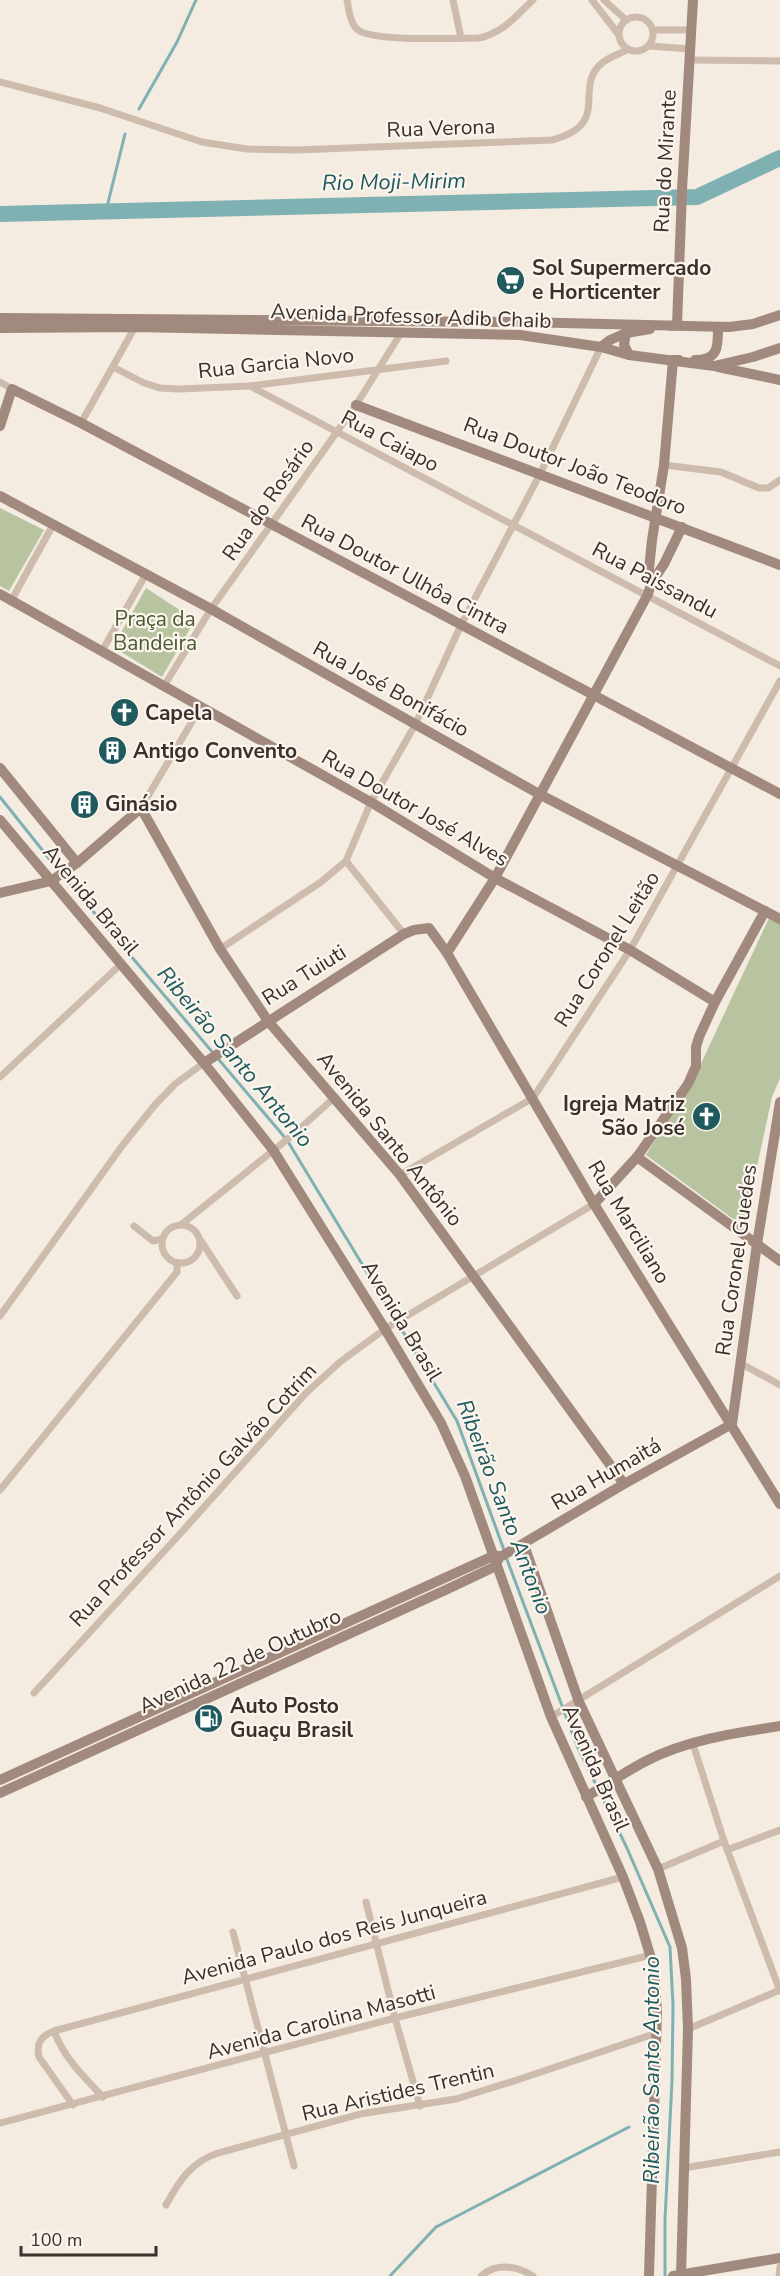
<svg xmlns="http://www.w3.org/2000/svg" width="780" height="2276" font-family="'Nunito Sans',sans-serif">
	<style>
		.green { fill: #b8c4a0 }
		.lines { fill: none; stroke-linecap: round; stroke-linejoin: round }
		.stream { stroke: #7fb0b2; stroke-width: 3 }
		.river { stroke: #7fb0b2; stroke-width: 16 }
		.street { stroke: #cdbbac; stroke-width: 7 }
		.secondary { stroke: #a18a7d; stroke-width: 10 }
		.labels { text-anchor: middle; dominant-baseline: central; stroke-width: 4.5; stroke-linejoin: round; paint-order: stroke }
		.street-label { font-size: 21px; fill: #3b302b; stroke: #fbf5ee }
		.poi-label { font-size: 21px; font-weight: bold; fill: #3b302b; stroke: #fbf5ee; text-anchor: start }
		.park-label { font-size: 21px; fill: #4a5a2e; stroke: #fbf5ee }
		.water-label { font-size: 22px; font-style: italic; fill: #1f5a5e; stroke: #fbf5ee }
	</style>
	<rect width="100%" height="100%" fill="#f4ebe1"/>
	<g class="green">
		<polygon points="0,508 44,530 9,591 0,586"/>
		<polygon points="146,588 195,620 162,677 113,647"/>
		<polygon points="769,918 780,924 780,1078 772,1097 744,1227 646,1155 698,1070"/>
	</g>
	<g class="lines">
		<g class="stream">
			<polyline points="139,109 177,42 196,0"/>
			<polyline points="106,211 125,134"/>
			<polyline points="0,797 59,871"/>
			<polyline points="63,876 287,1140 457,1421 504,1550"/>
			<polyline points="506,1557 578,1748 626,1846 670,1947 673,2005 672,2081 665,2219 665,2276"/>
			<polyline points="390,2276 436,2227 629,2127"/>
		</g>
		<polyline class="river" points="0,214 697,197 780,158"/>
		<g class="street">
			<path d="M 347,0 C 349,10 350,24 358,30 C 374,42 456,38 479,38 C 503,33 516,16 533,0"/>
			<polyline points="453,0 461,38"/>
			<polyline points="592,0 619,35"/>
			<polyline points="604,0 626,20"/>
			<circle cx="636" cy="34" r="17"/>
			<polyline points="653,30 691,30"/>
			<polyline points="649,46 690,49"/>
			<polyline points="690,60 780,61"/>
			<path d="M 0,82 L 100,108 L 202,142 L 247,149 L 296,150 L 552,140 C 613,124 572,88 602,63 C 609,57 620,54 628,49"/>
			<polyline points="113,367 144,383 160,388 179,389 250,386 446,361"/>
			<polyline points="0,382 12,389"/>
			<polyline points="250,386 780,666"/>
			<polyline points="81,423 135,327"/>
			<polyline points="664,465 721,472 759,488 768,488 780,480"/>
			<polyline points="11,601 53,525"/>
			<polyline points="102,651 146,574"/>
			<polyline points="164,686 211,609 356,405 401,333"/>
			<polyline points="141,808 200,708"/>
			<polyline points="346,861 404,934"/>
			<polyline points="220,949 321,882 346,861 371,802 415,725 461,625 540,474 601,347"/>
			<polyline points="0,1077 120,965"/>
			<polyline points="400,1175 533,1098 630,950 780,681"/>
			<polyline points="182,1224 295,1133 335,1097"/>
			<circle cx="181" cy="1244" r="19"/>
			<polyline points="134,1226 153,1241 162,1239"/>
			<polyline points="201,1241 237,1296"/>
			<polyline points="0,1316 122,1146 154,1106 175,1084 204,1063"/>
			<polyline points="740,1363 780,1385"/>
			<polyline points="0,1490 177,1272 177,1263"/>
			<polyline points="34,1693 179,1535 306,1393 340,1362 385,1329 594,1204"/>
			<polyline points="551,1717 780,1576"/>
			<polyline points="693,1744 724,1841 780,1991"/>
			<polyline points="727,1850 780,1830"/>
			<polyline points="658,1869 724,1841"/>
			<polyline points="366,1902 395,2018 420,2106"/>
			<polyline points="233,1932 294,2166"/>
			<polyline points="688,2029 780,1990"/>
			<path d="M 54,2031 C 64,2058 83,2076 103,2097"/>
			<path d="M 73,2105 L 39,2057 C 36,2043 41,2036 54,2031 C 243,1978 433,1928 623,1877"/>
			<polyline points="0,2123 395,2018 651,1955"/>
			<polyline points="684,2168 780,2152"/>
			<path d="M 166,2205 C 179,2181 191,2162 218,2153 L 360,2114 L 456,2099 L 517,2080 L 657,2033"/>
			<path d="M 481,2276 C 496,2262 517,2266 533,2276"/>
			<polyline points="779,2276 780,2267"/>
		</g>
		<g class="secondary">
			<polyline points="0,318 522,322 729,327 753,324 780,315"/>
			<polyline points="671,326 677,325 682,190 693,0"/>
			<polyline points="0,328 135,327 520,335 601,347 629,355 714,366 753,357 780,348"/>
			<polyline points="601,347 610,340 626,333"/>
			<polyline points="629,355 624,345 626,333 650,329"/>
			<path d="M 695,360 C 719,360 718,346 718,327"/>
			<polyline points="718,367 780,380"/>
			<polyline points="356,405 780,565"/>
			<polyline points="0,426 12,389 81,423 780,794"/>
			<polyline points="0,496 211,609 539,794 780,919"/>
			<polyline points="651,584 664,564 682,527"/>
			<polyline points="0,594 374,804 495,878 630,950 715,1002"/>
			<polyline points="0,768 77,863"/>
			<polyline points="0,820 204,1063 273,1150 385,1329 441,1423 465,1476 551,1717 623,1877 640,1922 654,1968 657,2012 649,2276"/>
			<polyline points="0,893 51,881 77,863 141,808 220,949 268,1021 400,1175 624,1484"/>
			<polyline points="447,953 495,878 648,594 651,584 649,569 652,540 664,465 673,360 679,360"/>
			<polyline points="204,1063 404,934 414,930 429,928 447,953 594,1204 780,1504"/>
			<polyline points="637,1157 780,1261"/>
			<polyline points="594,1204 637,1157 688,1084 696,1066 696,1047 699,1037 715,1002 765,911"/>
			<polyline points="524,1545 579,1702 658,1869 682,1948 686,1979 688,2029 681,2276"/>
			<polyline points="0,1780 493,1556 502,1556 624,1484 732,1424 757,1244 780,1102"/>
			<polyline points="0,1793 452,1587 496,1566 498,1560"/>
			<path d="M 586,1797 C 606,1785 625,1772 646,1761 C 687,1740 735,1733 780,1726"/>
			<polyline points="673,2276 780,2258"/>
		</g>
	</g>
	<defs>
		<symbol id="supermarket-disc" viewBox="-11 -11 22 22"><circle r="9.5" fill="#1f5a5e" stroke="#fbf5ee"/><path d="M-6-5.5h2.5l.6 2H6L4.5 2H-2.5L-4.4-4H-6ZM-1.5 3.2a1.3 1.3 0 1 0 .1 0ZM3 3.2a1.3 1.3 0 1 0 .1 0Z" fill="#fff"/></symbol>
		<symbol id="church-disc" viewBox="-11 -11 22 22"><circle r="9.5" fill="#1f5a5e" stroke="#fbf5ee"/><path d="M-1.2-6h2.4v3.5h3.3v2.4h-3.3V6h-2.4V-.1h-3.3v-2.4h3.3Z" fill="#fff"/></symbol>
		<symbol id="building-disc" viewBox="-11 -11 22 22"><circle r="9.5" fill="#1f5a5e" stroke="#fbf5ee"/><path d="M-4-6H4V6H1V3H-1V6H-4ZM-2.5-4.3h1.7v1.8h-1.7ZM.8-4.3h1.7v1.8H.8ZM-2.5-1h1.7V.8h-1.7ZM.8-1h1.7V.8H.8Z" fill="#fff"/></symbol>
		<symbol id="fuel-disc" viewBox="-11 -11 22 22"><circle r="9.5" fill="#1f5a5e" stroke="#fbf5ee"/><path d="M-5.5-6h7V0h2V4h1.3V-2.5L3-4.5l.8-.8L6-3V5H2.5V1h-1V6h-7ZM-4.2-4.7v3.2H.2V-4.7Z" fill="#fff"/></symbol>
	</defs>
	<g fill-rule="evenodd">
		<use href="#supermarket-disc" x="494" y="264" width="33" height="33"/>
		<use href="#church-disc" x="108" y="696" width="33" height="33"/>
		<use href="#building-disc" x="96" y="734" width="33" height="33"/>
		<use href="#building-disc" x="68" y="788" width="33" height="33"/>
		<use href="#church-disc" x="690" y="1100" width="33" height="33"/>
		<use href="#fuel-disc" x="192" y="1702" width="33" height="33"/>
	</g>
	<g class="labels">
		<g class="street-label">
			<text transform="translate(441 128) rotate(-2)">Rua Verona</text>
			<text transform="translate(665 161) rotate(-87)">Rua do Mirante</text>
			<text transform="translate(411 316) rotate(2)">Avenida Professor Adib Chaib</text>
			<text transform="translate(276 363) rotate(-6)">Rua Garcia Novo</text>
			<text transform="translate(390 441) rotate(28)">Rua Caiapo</text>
			<text transform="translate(575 466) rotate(21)">Rua Doutor João Teodoro</text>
			<text transform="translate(268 500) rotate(-55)">Rua do Rosário</text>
			<text transform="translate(405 574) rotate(28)">Rua Doutor Ulhôa Cintra</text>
			<text transform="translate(655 580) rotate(28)">Rua Paissandu</text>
			<text transform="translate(391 689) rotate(29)">Rua José Bonifácio</text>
			<text transform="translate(415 808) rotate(30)">Rua Doutor José Alves</text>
			<text transform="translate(91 900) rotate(50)">Avenida Brasil</text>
			<text transform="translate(607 949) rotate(-58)">Rua Coronel Leitão</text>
			<text transform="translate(304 975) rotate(-32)">Rua Tuiuti</text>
			<text transform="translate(390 1139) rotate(51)">Avenida Santo Antônio</text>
			<text transform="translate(629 1222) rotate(59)">Rua Marciliano</text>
			<text transform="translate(736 1260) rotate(-82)">Rua Coronel Guedes</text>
			<text transform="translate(402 1321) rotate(59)">Avenida Brasil</text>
			<text transform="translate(606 1474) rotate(-30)">Rua Humaitá</text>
			<text transform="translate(193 1495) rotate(-47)">Rua Professor Antônio Galvão Cotrim</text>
			<text transform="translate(240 1661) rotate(-25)">Avenida 22 de Outubro</text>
			<text transform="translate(596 1768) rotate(66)">Avenida Brasil</text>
			<text transform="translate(334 1937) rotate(-15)">Avenida Paulo dos Reis Junqueira</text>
			<text transform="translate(321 2022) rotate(-15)">Avenida Carolina Masotti</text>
			<text transform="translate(398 2092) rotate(-13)">Rua Aristides Trentin</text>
		</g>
		<g class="poi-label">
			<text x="532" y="268">Sol Supermercado<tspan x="532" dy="24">e Horticenter</tspan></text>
			<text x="145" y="713">Capela</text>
			<text x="133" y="751">Antigo Convento</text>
			<text x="105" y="804">Ginásio</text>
			<text x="685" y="1104" text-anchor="end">Igreja Matriz<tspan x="685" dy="24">São José</tspan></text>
			<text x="230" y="1706">Auto Posto<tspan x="230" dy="24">Guaçu Brasil</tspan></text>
		</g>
		<g class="park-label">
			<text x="155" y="619">Praça da<tspan x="155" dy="24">Bandeira</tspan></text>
		</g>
		<g class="water-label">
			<text transform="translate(394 182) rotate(-1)">Rio Moji-Mirim</text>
			<text transform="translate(235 1057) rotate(50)">Ribeirão Santo Antonio</text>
			<text transform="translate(504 1507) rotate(69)">Ribeirão Santo Antonio</text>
			<text transform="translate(652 2070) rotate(-90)">Ribeirão Santo Antonio</text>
		</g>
	</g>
	<path d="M21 2246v9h135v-9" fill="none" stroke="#3b302b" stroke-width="3"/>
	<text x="30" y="2246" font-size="18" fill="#3b302b" stroke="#fbf5ee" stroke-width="4.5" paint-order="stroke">100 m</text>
</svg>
